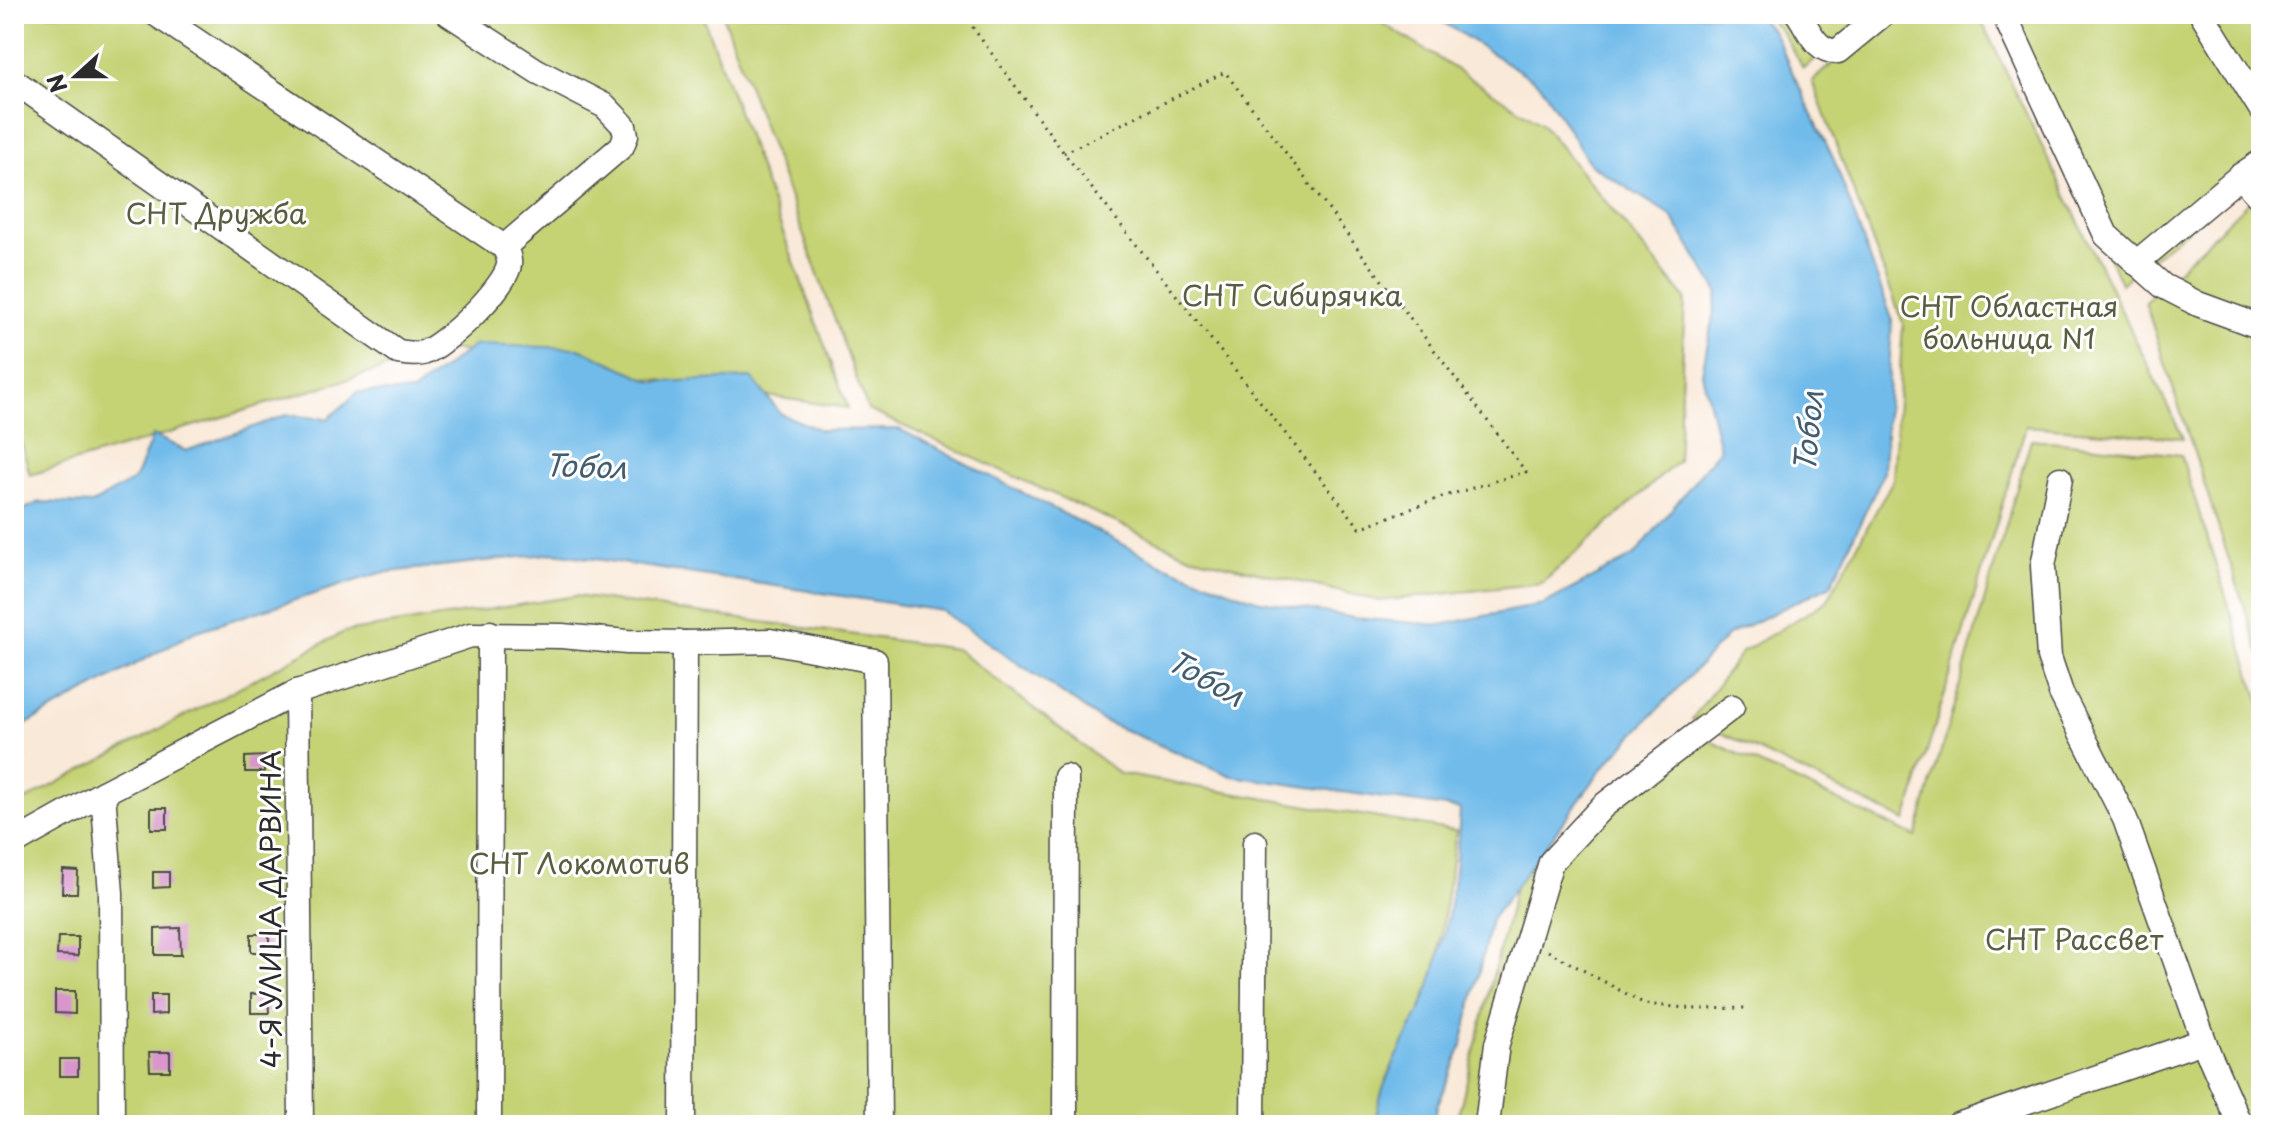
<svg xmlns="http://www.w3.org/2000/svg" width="2275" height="1139" font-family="'Playpen Sans',sans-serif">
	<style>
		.green { fill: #c5d374; stroke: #787f50; stroke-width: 2 }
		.water { fill: #71bbea; stroke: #4e738a; stroke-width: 2 }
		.building { fill: #d896cd }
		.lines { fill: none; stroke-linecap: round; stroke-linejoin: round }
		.minor-casing { stroke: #4a4845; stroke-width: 27 }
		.path { stroke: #4a4845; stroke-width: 3; stroke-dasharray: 2 6; stroke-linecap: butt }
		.minor { stroke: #fff; stroke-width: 24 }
		.labels { text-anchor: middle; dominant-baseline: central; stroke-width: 6; stroke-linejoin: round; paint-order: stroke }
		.park-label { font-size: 28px; fill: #595d41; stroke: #fff }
		.street-label { font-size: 28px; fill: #2b2b2b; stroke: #fff }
		.water-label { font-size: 30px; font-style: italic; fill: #445d6e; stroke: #fff }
	</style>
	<rect width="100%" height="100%" fill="#fff"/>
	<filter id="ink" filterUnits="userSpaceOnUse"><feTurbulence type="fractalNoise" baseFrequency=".0125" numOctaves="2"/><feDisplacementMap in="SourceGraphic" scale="16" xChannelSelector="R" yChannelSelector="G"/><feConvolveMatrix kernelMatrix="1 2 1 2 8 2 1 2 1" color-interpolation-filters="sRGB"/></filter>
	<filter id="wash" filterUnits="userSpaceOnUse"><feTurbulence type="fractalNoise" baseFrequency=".006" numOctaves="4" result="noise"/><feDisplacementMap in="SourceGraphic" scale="32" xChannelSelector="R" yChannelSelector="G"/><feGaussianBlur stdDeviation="1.8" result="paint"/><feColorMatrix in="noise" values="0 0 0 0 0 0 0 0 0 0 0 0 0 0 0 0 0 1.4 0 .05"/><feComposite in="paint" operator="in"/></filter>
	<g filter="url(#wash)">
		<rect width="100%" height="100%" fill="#f9e9d8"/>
		<g class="green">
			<polygon points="14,14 702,14 848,408 449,349 30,475 14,415"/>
			<polygon points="722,14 1368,14 1541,123 1685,298 1678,461 1542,583 1380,601 1190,556 868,410"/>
			<polygon points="1764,14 1872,14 1803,68 1781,31"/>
			<polygon points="1891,14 1978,14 2183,438 2026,426 1906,821 1692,719 1741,653 1827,601 1893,480 1903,323 1812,81"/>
			<polygon points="2001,14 2261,14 2261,168 2121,284 2022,54"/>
			<polygon points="2261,189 2261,658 2145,302"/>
			<polygon points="2031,439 2181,455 2261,707 2261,1125 1460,1125 1459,1112 1520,868 1706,739 1916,837"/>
			<polygon points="576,596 956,649 1120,774 1456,831 1414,1125 14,1125 14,806 344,632"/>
		</g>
		<path class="water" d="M 1430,14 L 1755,14 L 1773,31 L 1834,160 L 1892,319 L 1884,472 L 1831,585 L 1728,635 L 1606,764 L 1491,920 L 1461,1049 L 1437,1106 L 1434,1125 L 1375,1125 C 1379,1079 1407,1042 1424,1001 C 1448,941 1457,873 1460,809 L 1232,776 L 1101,720 L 942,611 L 555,553 L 380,573 L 194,632 L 14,731 L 14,514 L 40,502 L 92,504 L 135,479 L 153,435 L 186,451 L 286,415 L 328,419 L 358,392 L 412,392 L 475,345 L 579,348 L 653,382 L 752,378 L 781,414 L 821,430 L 899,429 L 1161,564 L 1256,600 L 1355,618 L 1440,625 L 1544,604 L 1635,555 L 1720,449 L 1702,373 L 1718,292 L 1671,216 L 1590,164 L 1540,84 Z"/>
		<g id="blocks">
			<g class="building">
				<polygon points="265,756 264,772 245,772 245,757"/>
				<rect x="151" y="808" width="16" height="21"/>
				<polygon points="63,870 78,871 77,893 62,893"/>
				<polygon points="153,872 169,872 169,887 153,888"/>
				<polygon points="180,928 181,955 155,955 155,929"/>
				<rect x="251" y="934" width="18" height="18"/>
				<polygon points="58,937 78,937 78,956 57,955"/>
				<polygon points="55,991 75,991 75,1014 55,1013"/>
				<polygon points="268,993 269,1013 251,1013 251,994"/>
				<polygon points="151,995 166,995 166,1014 151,1015"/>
				<polygon points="149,1052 170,1052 170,1071 150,1071"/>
				<rect x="60" y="1059" width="18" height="17"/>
			</g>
		</g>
	</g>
	<g filter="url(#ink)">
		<use href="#blocks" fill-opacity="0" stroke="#4a4845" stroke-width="2"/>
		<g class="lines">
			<defs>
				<g id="minor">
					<polyline points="156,14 504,247"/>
					<path d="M 1798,14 C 1809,29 1816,53 1838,51 L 1883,14"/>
					<polyline points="2004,14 2106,235 2163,286 2198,304 2261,327"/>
					<polyline points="2202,14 2261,109"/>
					<path d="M 14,81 L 398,352 C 406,353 415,355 423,353 C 445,346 505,288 509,265 C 510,258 507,253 504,247 L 622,146 L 626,135 L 624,126 L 605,106 L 537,71 L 449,14"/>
					<polyline points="2240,176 2261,162"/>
					<polyline points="2136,263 2240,176 2261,199"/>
					<polyline points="2060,479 2043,566 2049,657 2061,693 2125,819 2209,1055"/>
					<polyline points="297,692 301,1125"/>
					<polyline points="103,793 111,893 112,1125"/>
					<polyline points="14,843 103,793 297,692 471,635 562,636 627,642 685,643 770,641 875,661 879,1125"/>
					<polyline points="489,1125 490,633"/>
					<polyline points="683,1125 685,643"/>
					<polyline points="1065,1125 1066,777"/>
					<polyline points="1253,1125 1255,843"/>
					<polyline points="1487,1125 1497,1044 1551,862 1603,806 1732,707"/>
					<polyline points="1958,1125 2203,1041 2240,1125"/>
				</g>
			</defs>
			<use href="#minor" class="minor-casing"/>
			<g class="path">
				<polyline points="963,14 1064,153 1360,528 1442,497 1526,472 1225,72 1064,153"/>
				<polyline points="1548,951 1645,1004 1696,1009 1746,1008"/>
			</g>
			<use href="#minor" class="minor"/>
		</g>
	</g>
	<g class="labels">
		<g class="park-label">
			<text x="216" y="212">СНТ Дружба</text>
			<text x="1292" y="294">СНТ Сибирячка</text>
			<text x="2009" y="305">СНТ Областная<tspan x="2009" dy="32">больница N1</tspan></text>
			<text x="579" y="862">СНТ Локомотив</text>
			<text x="2074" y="938">СНТ Рассвет</text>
		</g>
		<g class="street-label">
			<text transform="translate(269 909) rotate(-90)">4-Я УЛИЦА ДАРВИНА</text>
		</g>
		<g class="water-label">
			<text transform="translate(1807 431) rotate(-84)">Тобол</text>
			<text transform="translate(586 465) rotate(2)">Тобол</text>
			<text transform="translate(1207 677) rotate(29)">Тобол</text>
		</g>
	</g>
	<rect width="2275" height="1139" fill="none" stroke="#fff" stroke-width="48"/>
	<g transform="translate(76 76) rotate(249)" stroke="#ffffff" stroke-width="6" paint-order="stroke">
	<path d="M0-6L14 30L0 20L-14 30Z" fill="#2b2b2b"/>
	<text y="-12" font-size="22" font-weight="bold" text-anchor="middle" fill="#2b2b2b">N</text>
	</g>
</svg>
